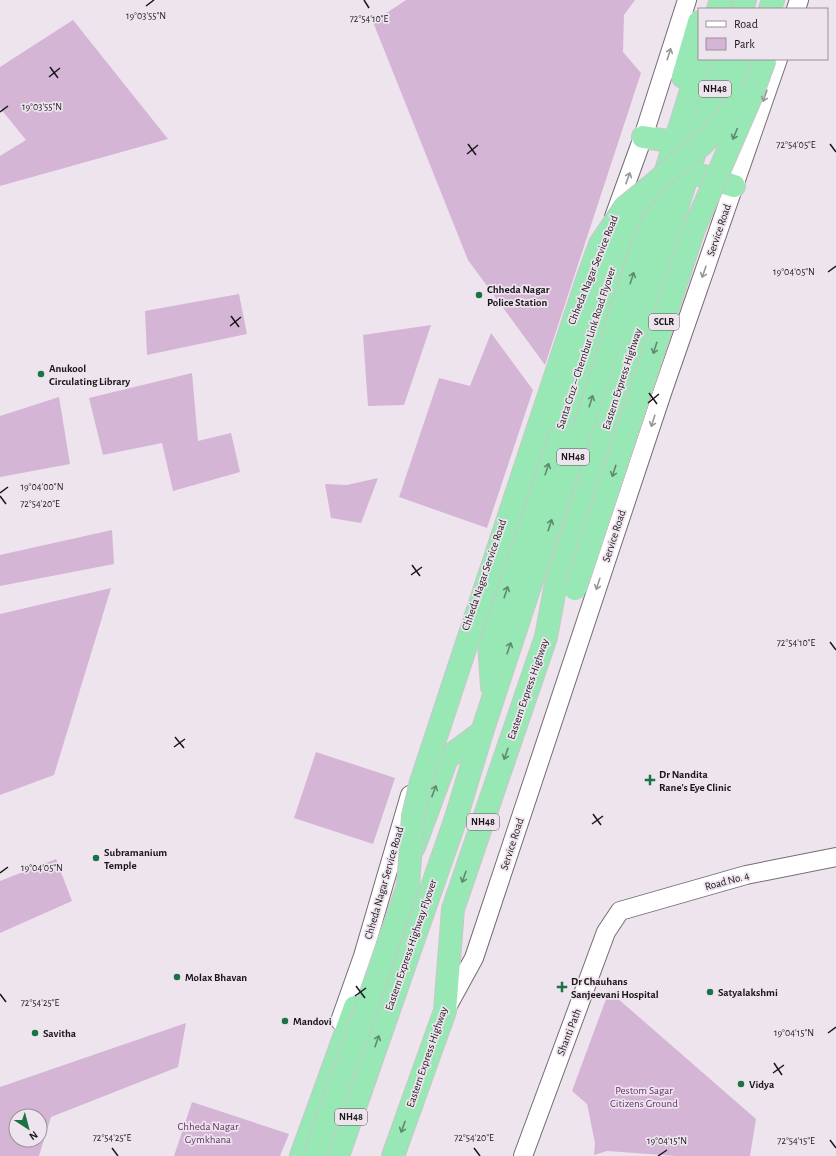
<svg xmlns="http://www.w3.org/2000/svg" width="836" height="1156" font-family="'Alegreya Sans',sans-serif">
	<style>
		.green { fill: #d5b5d5; fill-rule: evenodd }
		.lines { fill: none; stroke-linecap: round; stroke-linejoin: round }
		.secondary-casing { stroke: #746c74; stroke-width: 20 }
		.highway-casing { stroke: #c8c7c8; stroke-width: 24 }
		.secondary { stroke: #fff; stroke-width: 18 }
		.highway { stroke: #97e8b5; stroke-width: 22 }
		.highway-bridge-casing { stroke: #c8c7c8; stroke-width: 24; stroke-linecap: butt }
		.highway-bridge { stroke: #97e8b5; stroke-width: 22 }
		.oneway { stroke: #989798 }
		.oneway2 { stroke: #5f8a6f }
		.ticks { fill: none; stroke: #1a171a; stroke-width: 1.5 }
		.poi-dot { fill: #1b7245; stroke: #eee4ee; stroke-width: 1.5 }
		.labels { text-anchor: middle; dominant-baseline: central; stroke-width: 3.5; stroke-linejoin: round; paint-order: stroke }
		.shield { fill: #eee4ee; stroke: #5a545a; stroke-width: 1 }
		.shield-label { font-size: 10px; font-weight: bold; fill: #1a171a }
		.street-label { font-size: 11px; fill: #1a171a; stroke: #eee4ee }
		.poi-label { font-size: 11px; font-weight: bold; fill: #1a171a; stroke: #eee4ee; text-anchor: start }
		.park-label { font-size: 11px; fill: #623465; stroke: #eee4ee }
		.ticks-label { font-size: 10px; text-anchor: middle; fill: #1a171a; stroke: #eee4ee; stroke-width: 3.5; stroke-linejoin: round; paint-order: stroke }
	</style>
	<rect width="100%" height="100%" fill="#eee4ee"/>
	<g class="green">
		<polygon points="406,0 635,0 624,15 623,52 641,73 545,365 468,260 373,22"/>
		<polygon points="73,20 168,139 0,186 0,156 26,140 0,108 0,67"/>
		<polygon points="239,294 247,334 147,355 145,311"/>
		<polygon points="431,325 404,405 368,406 363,335"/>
		<polygon points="491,333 533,390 487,528 399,497 439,378 470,386"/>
		<polygon points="192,373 198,441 231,433 240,472 173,491 162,443 103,455 89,398"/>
		<polygon points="59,397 70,464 0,477 0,416"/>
		<polygon points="378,478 361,523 331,518 325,484 347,485"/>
		<polygon points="112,530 114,564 0,586 0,555"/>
		<polygon points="111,588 54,775 0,795 0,614"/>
		<polygon points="316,752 395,778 373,844 294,818"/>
		<polygon points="56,859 72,901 0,933 0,881"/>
		<polygon points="609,991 756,1119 750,1156 676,1156 607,1151 594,1155 595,1143 587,1104 572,1091"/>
		<path d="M 186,1023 L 178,1067 L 51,1117 L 39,1156 L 0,1156 L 0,1087 ZM 16,1116 L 40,1116 L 40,1140 L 16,1140 Z"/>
		<polygon points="192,1102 289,1134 280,1156 174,1156"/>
	</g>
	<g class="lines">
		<defs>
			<g id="secondary">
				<polyline points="796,9 799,0"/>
				<polyline points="614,217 643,137 687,0"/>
				<polyline points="446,1009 474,958 662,393 778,59"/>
				<polyline points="340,1021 363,956 410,795"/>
				<polyline points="523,1156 606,932 620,911 746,875 836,857"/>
			</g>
			<g id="highway">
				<polyline points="718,9 721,0"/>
				<polyline points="742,9 745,0"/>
				<polyline points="770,9 773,0"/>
				<polyline points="683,77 699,22"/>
				<polyline points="728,94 741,59"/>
				<polyline points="643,137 669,141"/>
				<polyline points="694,173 734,186"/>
				<polyline points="492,687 489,642 561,425"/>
				<polyline points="414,847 447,758 482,732"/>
				<polyline points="301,1156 355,1007"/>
				<polyline points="338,1156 456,818 482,732 652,215 701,59"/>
				<polyline points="393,1156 445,1011 453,909 546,637 556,583 725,59"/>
			</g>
		</defs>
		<use href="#secondary" class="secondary-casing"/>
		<use href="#highway" class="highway-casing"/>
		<use href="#secondary" class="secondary"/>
		<use href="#highway" class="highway"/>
		<defs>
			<g id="highway-bridge">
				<polyline points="561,425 619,242 633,209 651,186 673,167 702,145 729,115 738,95"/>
				<polyline points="575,589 694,229 752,95 765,59"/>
				<polyline points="315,1156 408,886 413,816 421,782 587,280 600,244 625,207 651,186"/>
			</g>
		</defs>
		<use href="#highway-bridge" class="highway-bridge-casing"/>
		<use href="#highway-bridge" class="highway-bridge"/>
	</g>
	<defs><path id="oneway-shaft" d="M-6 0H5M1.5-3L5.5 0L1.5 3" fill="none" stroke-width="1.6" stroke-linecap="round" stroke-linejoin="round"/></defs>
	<g class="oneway">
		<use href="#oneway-shaft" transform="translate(669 54) rotate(-72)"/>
		<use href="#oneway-shaft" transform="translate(765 96) rotate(109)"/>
		<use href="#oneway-shaft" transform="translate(628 178) rotate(-70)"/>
		<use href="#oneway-shaft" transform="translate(704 272) rotate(109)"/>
		<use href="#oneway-shaft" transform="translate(653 421) rotate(108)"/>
		<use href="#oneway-shaft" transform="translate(598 584) rotate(108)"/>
	</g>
	<g class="oneway2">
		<use href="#oneway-shaft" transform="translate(735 134) rotate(113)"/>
		<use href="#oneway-shaft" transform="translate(632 278) rotate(-72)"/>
		<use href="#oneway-shaft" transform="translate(655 348) rotate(108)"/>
		<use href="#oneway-shaft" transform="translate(591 401) rotate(-72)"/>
		<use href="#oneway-shaft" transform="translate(547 469) rotate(-72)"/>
		<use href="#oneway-shaft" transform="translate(614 471) rotate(108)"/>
		<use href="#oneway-shaft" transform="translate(550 525) rotate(-72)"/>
		<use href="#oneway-shaft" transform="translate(506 592) rotate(-72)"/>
		<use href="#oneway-shaft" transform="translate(509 648) rotate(-71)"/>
		<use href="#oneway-shaft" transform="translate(506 754) rotate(109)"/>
		<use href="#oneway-shaft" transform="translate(434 791) rotate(-70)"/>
		<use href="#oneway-shaft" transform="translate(464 877) rotate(109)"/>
		<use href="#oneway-shaft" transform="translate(377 1041) rotate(-71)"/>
		<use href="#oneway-shaft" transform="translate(403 1127) rotate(110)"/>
	</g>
	<path class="ticks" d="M 364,0 L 369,8M 146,6 L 154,0M 50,67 L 58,78M 49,77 L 60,68M 0,112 L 8,106M 468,144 L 476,155M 830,144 L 836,152M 467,154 L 478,145M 828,272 L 836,266M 231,316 L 239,327M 230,326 L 241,317M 649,393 L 657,404M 648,403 L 659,394M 0,493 L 8,487M 0,496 L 6,504M 412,565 L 420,576M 411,575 L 422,567M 830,642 L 836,650M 175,737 L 184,748M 174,747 L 185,739M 593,814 L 601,825M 592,824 L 603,816M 0,873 L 8,867M 356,986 L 365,998M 0,994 L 6,1002M 355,996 L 366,988M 828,1033 L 836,1027M 774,1063 L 782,1075M 773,1073 L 784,1065M 830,1140 L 836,1148M 112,1148 L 118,1156M 474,1148 L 480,1156M 658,1156 L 667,1150"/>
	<g class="poi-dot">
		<circle cx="479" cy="295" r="4"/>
		<circle cx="41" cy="374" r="4"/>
		<path d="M648 774h4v4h4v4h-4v4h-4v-4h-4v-4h4z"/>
		<circle cx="96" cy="858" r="4"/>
		<circle cx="177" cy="977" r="4"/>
		<path d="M560 981h4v4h4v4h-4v4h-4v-4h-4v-4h4z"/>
		<circle cx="710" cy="992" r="4"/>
		<circle cx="285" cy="1021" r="4"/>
		<circle cx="35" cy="1033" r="4"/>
		<circle cx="741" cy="1084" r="4"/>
	</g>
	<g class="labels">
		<g class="shield">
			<rect x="699" y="81" width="32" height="16" rx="3"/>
			<rect x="649" y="314" width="30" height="16" rx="3"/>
			<rect x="557" y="449" width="32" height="16" rx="3"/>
			<rect x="467" y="814" width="32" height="16" rx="3"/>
			<rect x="335" y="1109" width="32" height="16" rx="3"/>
		</g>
		<g class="shield-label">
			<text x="715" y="89">NH48</text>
			<text x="664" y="322">SCLR</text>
			<text x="573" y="457">NH48</text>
			<text x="483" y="822">NH48</text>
			<text x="351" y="1117">NH48</text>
		</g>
		<g class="street-label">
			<text transform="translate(719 230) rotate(-71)">Service Road</text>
			<text transform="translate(593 270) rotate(-68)">Chheda Nagar Service Road</text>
			<text transform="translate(586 348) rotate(-72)">Santa Cruz – Chembur Link Road Flyover</text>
			<text transform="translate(622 379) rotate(-72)">Eastern Express Highway</text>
			<text transform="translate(614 536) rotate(-72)">Service Road</text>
			<text transform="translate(484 575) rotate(-71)">Chheda Nagar Service Road</text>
			<text transform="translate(528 689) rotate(-71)">Eastern Express Highway</text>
			<text transform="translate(512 844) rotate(-72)">Service Road</text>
			<text transform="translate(727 881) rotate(-15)">Road No. 4</text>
			<text transform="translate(384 883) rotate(-74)">Chheda Nagar Service Road</text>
			<text transform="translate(411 945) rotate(-71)">Eastern Express Highway Flyover</text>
			<text transform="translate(569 1032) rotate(-69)">Shanti Path</text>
			<text transform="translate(427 1057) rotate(-71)">Eastern Express Highway</text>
		</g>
		<g class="poi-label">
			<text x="487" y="289">Chheda Nagar<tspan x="487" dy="13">Police Station</tspan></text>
			<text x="49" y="368">Anukool<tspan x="49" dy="13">Circulating Library</tspan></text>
			<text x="659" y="774">Dr Nandita<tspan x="659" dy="13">Rane's Eye Clinic</tspan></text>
			<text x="104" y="852">Subramanium<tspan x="104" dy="13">Temple</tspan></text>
			<text x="185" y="977">Molax Bhavan</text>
			<text x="571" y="981">Dr Chauhans<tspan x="571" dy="13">Sanjeevani Hospital</tspan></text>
			<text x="718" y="992">Satyalakshmi</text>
			<text x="293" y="1021">Mandovi</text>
			<text x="43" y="1033">Savitha</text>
			<text x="749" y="1084">Vidya</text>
		</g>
		<g class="park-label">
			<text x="644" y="1090">Pestom Sagar<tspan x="644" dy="13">Citizens Ground</tspan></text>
			<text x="208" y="1126">Chheda Nagar<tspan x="208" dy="13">Gymkhana</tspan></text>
		</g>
	</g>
	<g class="ticks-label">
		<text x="146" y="19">19°03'55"N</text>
		<text x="369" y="22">72°54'10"E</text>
		<text x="42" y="110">19°03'55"N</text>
		<text x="796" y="148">72°54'05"E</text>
		<text x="794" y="275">19°04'05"N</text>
		<text x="42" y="490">19°04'00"N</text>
		<text x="40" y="507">72°54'20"E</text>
		<text x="796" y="646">72°54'10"E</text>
		<text x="42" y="871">19°04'05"N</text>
		<text x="40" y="1006">72°54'25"E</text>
		<text x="794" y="1036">19°04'15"N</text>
		<text x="112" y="1141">72°54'25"E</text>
		<text x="474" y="1141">72°54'20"E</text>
		<text x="667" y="1144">19°04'15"N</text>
		<text x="796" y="1144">72°54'15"E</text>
	</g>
	<rect x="698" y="8" width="130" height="52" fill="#eee4ee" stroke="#999299"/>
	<rect x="706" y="21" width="20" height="6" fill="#ffffff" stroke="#999299"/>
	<text x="734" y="28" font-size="12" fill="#1a171a">Road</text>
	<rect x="706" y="38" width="20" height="12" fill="#d5b5d5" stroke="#999299"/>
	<text x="734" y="48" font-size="12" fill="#1a171a">Park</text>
	<g transform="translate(28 1128) rotate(144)"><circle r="19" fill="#eee4ee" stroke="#999299"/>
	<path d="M0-3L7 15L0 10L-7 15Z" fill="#1b7245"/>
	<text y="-6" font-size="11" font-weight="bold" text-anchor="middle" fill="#1a171a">N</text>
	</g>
</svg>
